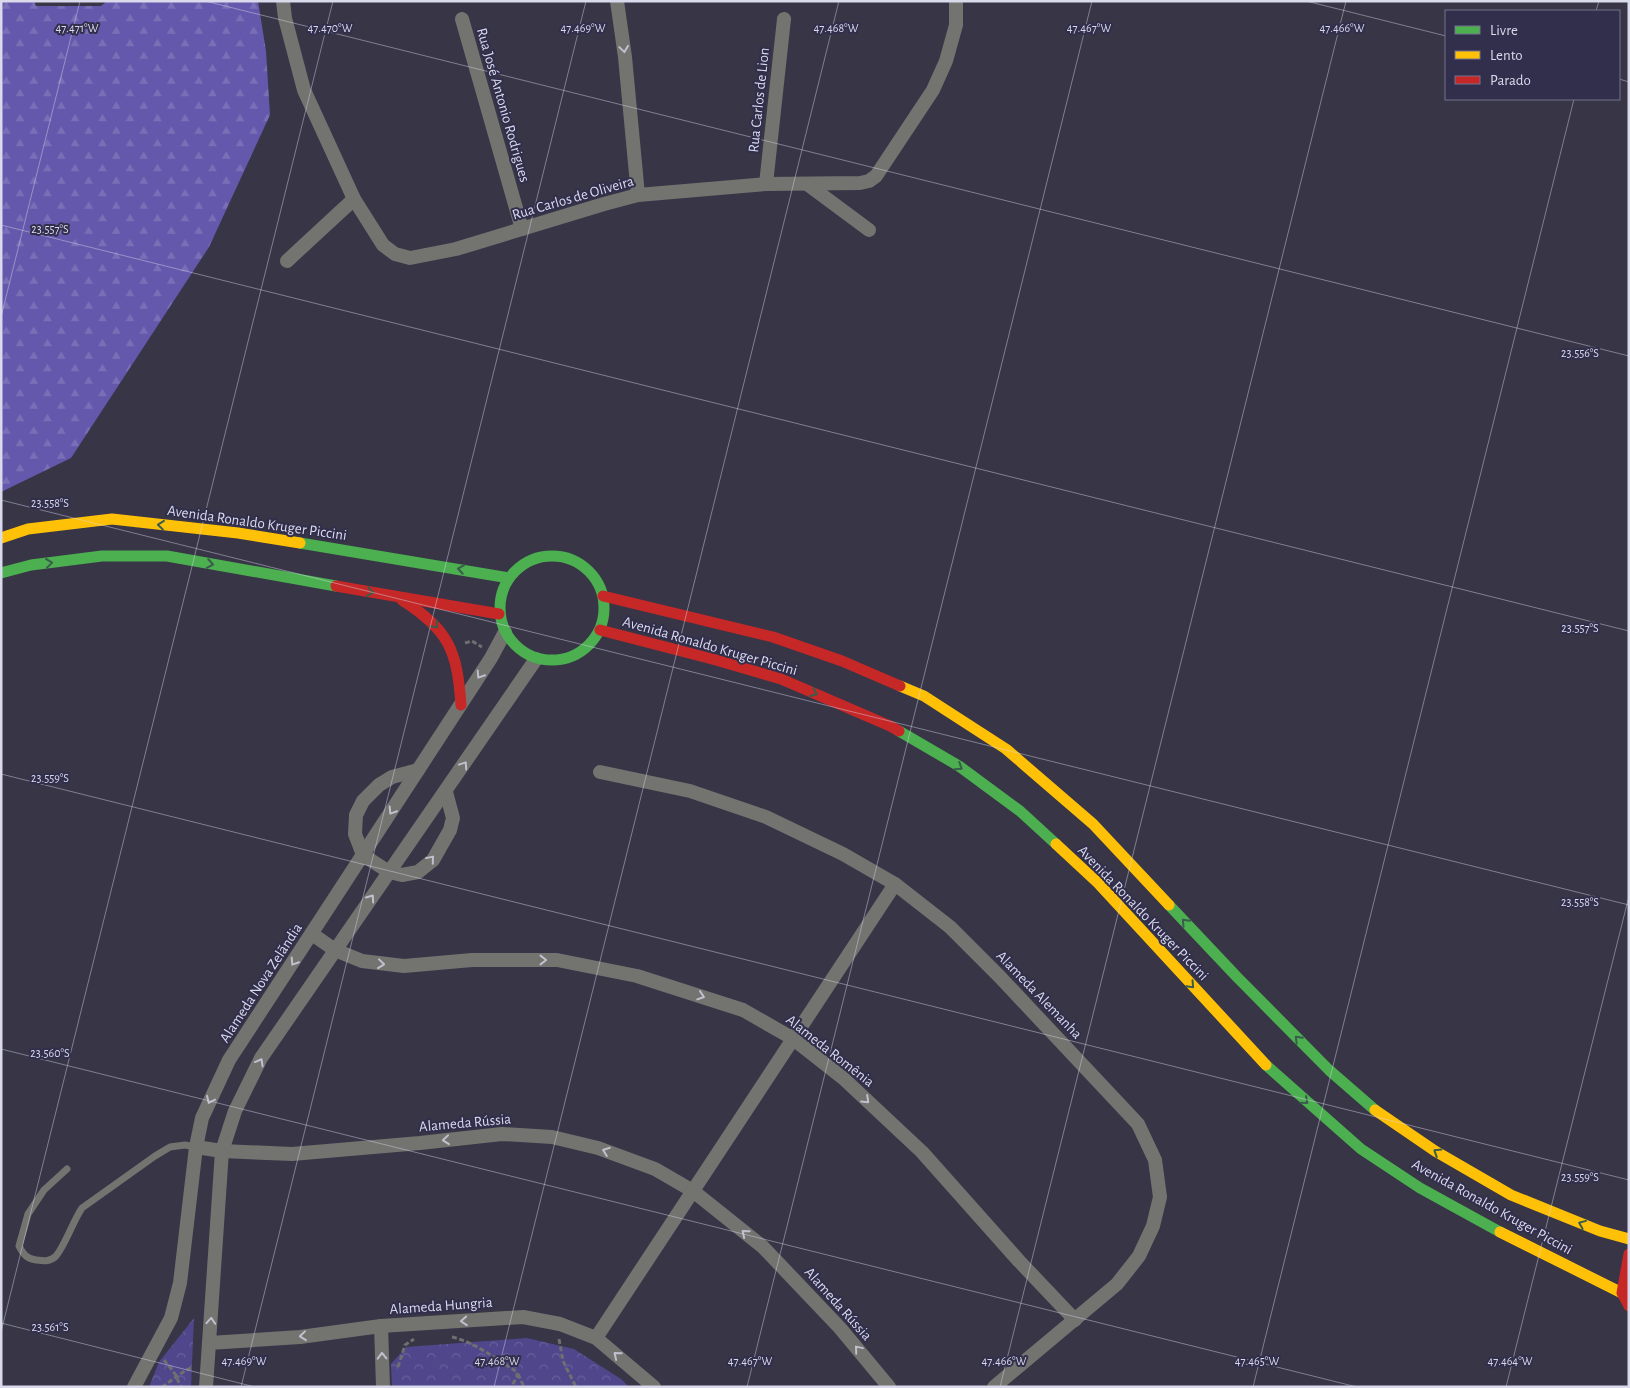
<svg xmlns="http://www.w3.org/2000/svg" width="1630" height="1388" font-family="'Alegreya Sans',sans-serif">
	<style>
		.forest { fill: url(#forest-firs) }
		.park { fill: url(#park-crowns) }
		.lines { fill: none; stroke-linecap: round; stroke-linejoin: round }
		.path { stroke: #6f6f71; stroke-width: 3; stroke-dasharray: 5 2.5; stroke-linecap: butt }
		.lane { stroke: #737370; stroke-width: 7 }
		.street { stroke: #737370; stroke-width: 14 }
		.fast { stroke: #4caf50; stroke-width: 11 }
		.slow { stroke: #ffc107; stroke-width: 11 }
		.jam { stroke: #c62828; stroke-width: 11 }
		.oneway { stroke: #c0c0ce }
		.oneway2 { stroke: #3a5c4d }
		.ticks { fill: none; stroke: #dadaed; stroke-width: 1; stroke-opacity: 0.45 }
		.labels { text-anchor: middle; dominant-baseline: central; stroke-width: 4; stroke-linejoin: round; paint-order: stroke }
		.street-label { font-size: 15px; fill: #dadaed; stroke: #312f4c }
		.ticks-label { font-size: 12px; text-anchor: middle; fill: #dadaed; stroke: #312f4c; stroke-width: 4; stroke-linejoin: round; paint-order: stroke }
	</style>
	<defs>
		<pattern id="forest-firs" width="22" height="20" patternUnits="userSpaceOnUse" patternTransform="scale(1.25)"><rect width="22" height="20" fill="#6358ab"/><path d="M5 1l3.5 6h-7zM16 11l3.5 6h-7z" fill="#796fb7"/></pattern>
		<pattern id="park-crowns" width="20" height="18" patternUnits="userSpaceOnUse" patternTransform="scale(1.25)"><rect width="20" height="18" fill="#4f468b"/><path d="M2 6a3 3 0 1 1 6 0M12 15a3 3 0 1 1 6 0" fill="none" stroke="#68609c"/></pattern>
	</defs>
	<rect width="100%" height="100%" fill="#373546"/>
	<polygon class="forest" points="1,1 34,1 36,6 101,6 107,1 258,1 266,51 270,115 209,247 71,458 1,492"/>
	<g class="park">
		<polygon points="194,1318 191,1387 149,1387 159,1362"/>
		<polygon points="527,1338 574,1349 621,1379 629,1387 392,1387 391,1364 406,1347"/>
	</g>
	<g class="lines">
		<g class="path">
			<polyline points="465,643 472,641 482,647"/>
			<path d="M 452,1337 C 474,1342 498,1360 517,1372 L 517,1377 L 511,1387"/>
			<polyline points="559,1339 563,1361 576,1387"/>
			<polyline points="164,1360 175,1374 181,1387"/>
			<polyline points="398,1367 405,1345 414,1339"/>
			<polyline points="518,1374 524,1387"/>
			<polyline points="162,1387 186,1370 193,1367"/>
		</g>
		<path class="lane" d="M 67,1169 L 44,1190 L 28,1214 L 19,1246 C 23,1254 27,1259 36,1260 C 43,1261 49,1262 55,1257 C 64,1248 73,1221 82,1208 L 155,1156 L 170,1147 L 185,1145 L 196,1147"/>
		<g class="street">
			<polyline points="283,1 285,18 304,90 354,199 383,245 395,254 410,258 456,249 604,204 638,195 766,184 860,183 869,181 876,176 933,90 946,61 956,25 956,1"/>
			<polyline points="617,1 625,57 638,195"/>
			<polyline points="462,19 522,229"/>
			<polyline points="766,184 784,19"/>
			<polyline points="807,184 869,230"/>
			<polyline points="287,261 354,199"/>
			<polyline points="418,770 392,777 379,785 363,801 356,815 355,834 363,855 389,872 402,875 418,872 433,860 450,830 453,818 446,792"/>
			<polyline points="600,772 690,791 766,817 843,854 895,884 950,927 1000,977 1138,1124 1155,1160 1160,1197 1153,1226 1139,1256 1117,1284 994,1387"/>
			<polyline points="312,934 335,950 362,961 404,966 472,960 557,960 637,976 743,1010 792,1038 843,1078 922,1152 1019,1261 1075,1320"/>
			<polyline points="196,1147 222,1151 292,1154 420,1143 502,1134 552,1137 598,1148 655,1169 693,1191 763,1247 840,1328 889,1387"/>
			<polyline points="381,1326 383,1387"/>
			<polyline points="596,1338 895,884"/>
			<polyline points="209,1343 300,1337 381,1326 523,1317 560,1324 596,1338 654,1387"/>
			<polyline points="134,1387 171,1318 180,1283 196,1147 202,1118 229,1060 491,658 505,632"/>
			<polyline points="206,1387 222,1151 235,1111 261,1058 536,659"/>
		</g>
		<g class="fast">
			<polyline points="300,543 509,578"/>
			<circle cx="552" cy="608" r="52"/>
			<polyline points="1,573 31,565 102,556 167,556 336,586"/>
			<polyline points="899,731 959,766 1020,811 1056,844"/>
			<polyline points="1169,905 1237,977 1329,1070 1375,1110"/>
			<polyline points="1266,1065 1361,1149 1420,1188 1500,1232"/>
		</g>
		<g class="slow">
			<polyline points="1,538 28,529 112,519 238,533 300,543"/>
			<polyline points="900,686 924,696 1006,749 1093,824 1169,905"/>
			<polyline points="1056,844 1098,883 1266,1065"/>
			<polyline points="1375,1110 1435,1151 1511,1195 1600,1231 1629,1239"/>
			<polyline points="1500,1232 1622,1293"/>
		</g>
		<g class="jam">
			<polyline points="336,586 499,614"/>
			<polyline points="603,596 773,637 842,661 900,686"/>
			<path d="M 402,600 C 449,630 457,650 461,705"/>
			<polyline points="600,630 716,660 781,679 890,726 899,731"/>
			<polyline points="1629,1254 1622,1293 1629,1306"/>
		</g>
	</g>
	<defs><path id="oneway-chevron" d="M-2-3.5L2.5 0L-2 3.5" fill="none" stroke-width="1.6" stroke-linecap="round" stroke-linejoin="round" transform="scale(1.25)"/></defs>
	<g class="oneway">
		<use href="#oneway-chevron" transform="translate(624 49) rotate(82)"/>
		<use href="#oneway-chevron" transform="translate(480 675) rotate(123)"/>
		<use href="#oneway-chevron" transform="translate(464 765) rotate(-56)"/>
		<use href="#oneway-chevron" transform="translate(392 811) rotate(123)"/>
		<use href="#oneway-chevron" transform="translate(431 859) rotate(-50)"/>
		<use href="#oneway-chevron" transform="translate(371 898) rotate(-55)"/>
		<use href="#oneway-chevron" transform="translate(543 960)"/>
		<use href="#oneway-chevron" transform="translate(294 962) rotate(123)"/>
		<use href="#oneway-chevron" transform="translate(381 964) rotate(6)"/>
		<use href="#oneway-chevron" transform="translate(701 996) rotate(18)"/>
		<use href="#oneway-chevron" transform="translate(260 1062) rotate(-61)"/>
		<use href="#oneway-chevron" transform="translate(210 1100) rotate(115)"/>
		<use href="#oneway-chevron" transform="translate(866 1100) rotate(43)"/>
		<use href="#oneway-chevron" transform="translate(446 1140) rotate(174)"/>
		<use href="#oneway-chevron" transform="translate(606 1151) rotate(-160)"/>
		<use href="#oneway-chevron" transform="translate(745 1233) rotate(-141)"/>
		<use href="#oneway-chevron" transform="translate(211 1321) rotate(-86)"/>
		<use href="#oneway-chevron" transform="translate(464 1321) rotate(176)"/>
		<use href="#oneway-chevron" transform="translate(303 1336) rotate(174)"/>
		<use href="#oneway-chevron" transform="translate(858 1349) rotate(-130)"/>
		<use href="#oneway-chevron" transform="translate(617 1355) rotate(-140)"/>
		<use href="#oneway-chevron" transform="translate(382 1356) rotate(-91)"/>
	</g>
	<g class="oneway2">
		<use href="#oneway-chevron" transform="translate(161 525) rotate(-174)"/>
		<use href="#oneway-chevron" transform="translate(49 563) rotate(-7)"/>
		<use href="#oneway-chevron" transform="translate(210 564) rotate(10)"/>
		<use href="#oneway-chevron" transform="translate(461 569) rotate(-171)"/>
		<use href="#oneway-chevron" transform="translate(370 592) rotate(10)"/>
		<use href="#oneway-chevron" transform="translate(435 625) rotate(46)"/>
		<use href="#oneway-chevron" transform="translate(814 693) rotate(23)"/>
		<use href="#oneway-chevron" transform="translate(959 767) rotate(33)"/>
		<use href="#oneway-chevron" transform="translate(1185 922) rotate(-133)"/>
		<use href="#oneway-chevron" transform="translate(1191 985) rotate(47)"/>
		<use href="#oneway-chevron" transform="translate(1298 1039) rotate(-135)"/>
		<use href="#oneway-chevron" transform="translate(1305 1101) rotate(41)"/>
		<use href="#oneway-chevron" transform="translate(1437 1152) rotate(-148)"/>
		<use href="#oneway-chevron" transform="translate(1582 1224) rotate(-158)"/>
	</g>
	<path class="ticks" d="M 205,1 L 1629,356M 1306,1 L 1446,36M 1596,11 L 1599,1M 1619,79 L 1629,82M 1,225 L 1629,631M 1,317 L 80,1M 1,500 L 1629,905M 1,774 L 1629,1180M 1,1049 L 1357,1387M 1,1323 L 255,1387M 1,1332 L 333,1M 241,1387 L 586,1M 494,1387 L 839,1M 747,1387 L 1092,1M 1000,1387 L 1346,1M 1253,1387 L 1574,99M 1506,1387 L 1629,896"/>
	<g class="labels">
		<g class="street-label">
			<text transform="translate(759 100) rotate(-84)">Rua Carlos de Lion</text>
			<text transform="translate(503 105) rotate(74)">Rua José Antonio Rodrigues</text>
			<text transform="translate(573 198) rotate(-16)">Rua Carlos de Oliveira</text>
			<text transform="translate(257 523) rotate(8)">Avenida Ronaldo Kruger Piccini</text>
			<text transform="translate(710 646) rotate(16)">Avenida Ronaldo Kruger Piccini</text>
			<text transform="translate(1143 913) rotate(46)">Avenida Ronaldo Kruger Piccini</text>
			<text transform="translate(261 983) rotate(-57)">Alameda Nova Zelãndia</text>
			<text transform="translate(1039 995) rotate(46)">Alameda Alemanha</text>
			<text transform="translate(830 1051) rotate(38)">Alameda Romênia</text>
			<text transform="translate(465 1123) rotate(-5)">Alameda Rússia</text>
			<text transform="translate(1492 1207) rotate(29)">Avenida Ronaldo Kruger Piccini</text>
			<text transform="translate(838 1304) rotate(48)">Alameda Rússia</text>
			<text transform="translate(441 1306) rotate(-4)">Alameda Hungria</text>
		</g>
	</g>
	<g class="ticks-label">
		<text x="77" y="32">47.471°W</text>
		<text x="583" y="32">47.469°W</text>
		<text x="836" y="32">47.468°W</text>
		<text x="1089" y="32">47.467°W</text>
		<text x="1342" y="32">47.466°W</text>
		<text x="330" y="32">47.470°W</text>
		<text x="50" y="233">23.557°S</text>
		<text x="1580" y="357">23.556°S</text>
		<text x="50" y="507">23.558°S</text>
		<text x="1580" y="632">23.557°S</text>
		<text x="50" y="782">23.559°S</text>
		<text x="1580" y="906">23.558°S</text>
		<text x="50" y="1057">23.560°S</text>
		<text x="1580" y="1181">23.559°S</text>
		<text x="50" y="1331">23.561°S</text>
		<text x="244" y="1365">47.469°W</text>
		<text x="497" y="1365">47.468°W</text>
		<text x="750" y="1365">47.467°W</text>
		<text x="1004" y="1365">47.466°W</text>
		<text x="1257" y="1365">47.465°W</text>
		<text x="1510" y="1365">47.464°W</text>
	</g>
	<rect width="1630" height="1388" fill="none" stroke="#dadaed" stroke-width="5"/>
	<rect x="1445" y="10" width="175" height="90" fill="#312f4c" stroke="#75738c"/>
	<rect x="1455" y="26" width="25" height="8" fill="#4caf50" stroke="#75738c"/>
	<text x="1490" y="35" font-size="15" fill="#dadaed">Livre</text>
	<rect x="1455" y="51" width="25" height="8" fill="#ffc107" stroke="#75738c"/>
	<text x="1490" y="60" font-size="15" fill="#dadaed">Lento</text>
	<rect x="1455" y="76" width="25" height="8" fill="#c62828" stroke="#75738c"/>
	<text x="1490" y="85" font-size="15" fill="#dadaed">Parado</text>
</svg>
